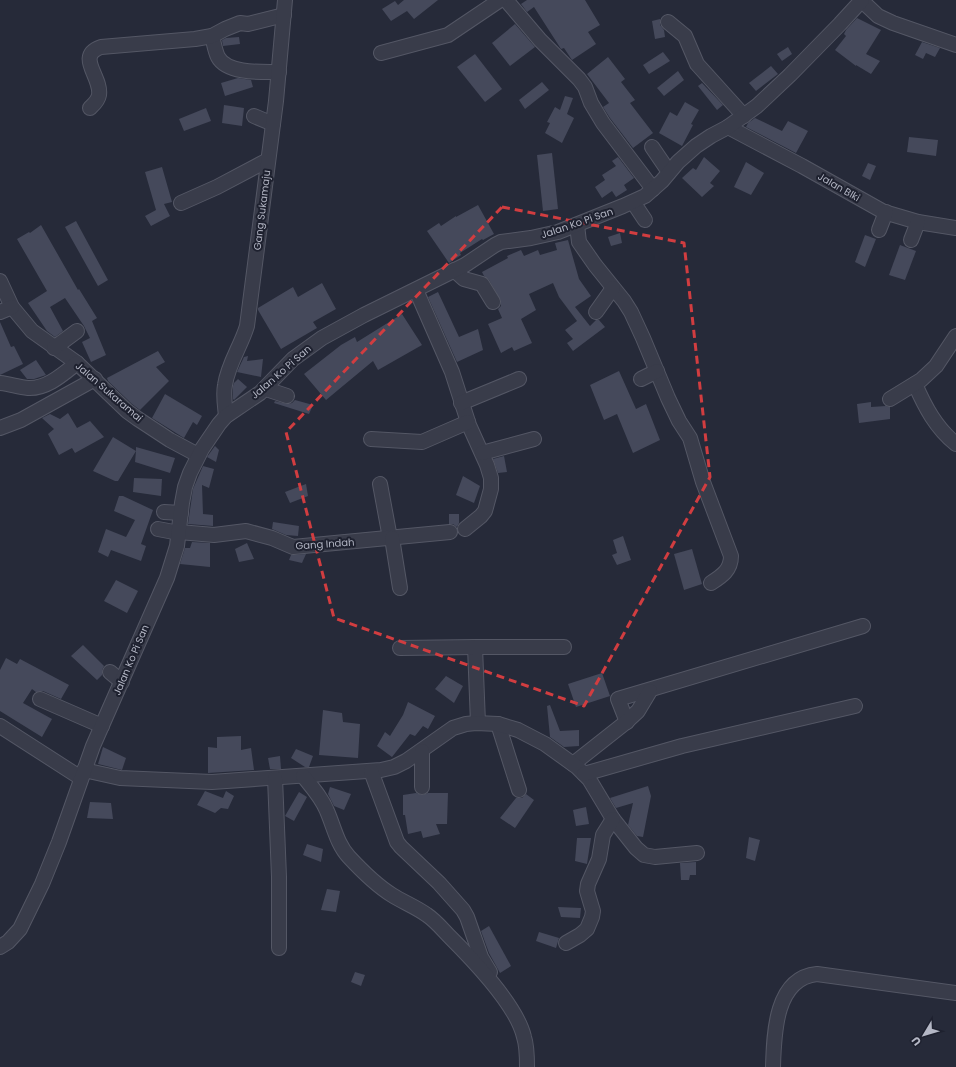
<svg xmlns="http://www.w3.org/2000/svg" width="956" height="1067" font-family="Poppins,sans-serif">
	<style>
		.building { fill: #45495b }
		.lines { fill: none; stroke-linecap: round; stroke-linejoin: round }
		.minor-casing { stroke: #545765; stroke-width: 16 }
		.minor { stroke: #393c4a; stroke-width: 14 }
		.marked { fill: none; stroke: #d13d40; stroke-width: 3; stroke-dasharray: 8 5; stroke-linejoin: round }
		.labels { text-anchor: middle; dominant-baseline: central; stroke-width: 4; stroke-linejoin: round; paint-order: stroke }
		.street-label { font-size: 10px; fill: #b4b7c5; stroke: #1e212f }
	</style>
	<rect width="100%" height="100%" fill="#262a39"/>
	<g class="building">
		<polygon points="404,0 438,0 414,19 407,11 391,21 382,9 395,1 398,5"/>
		<polygon points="527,0 585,0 600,25 588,32 596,44 572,60 564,48 561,49 534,7 527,12 521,4"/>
		<polygon points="857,18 881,30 866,54 880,61 871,74 856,65 856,66 835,50 846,36 844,34 846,30"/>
		<polygon points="660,19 660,25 664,30 665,37 655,39 652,21"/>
		<polygon points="515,24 535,47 510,66 492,43"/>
		<polygon points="239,37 240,44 223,46 222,40 226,38"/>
		<polygon points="922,42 940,48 935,57 926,53 923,59 915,55"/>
		<polygon points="788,47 792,54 782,61 777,54"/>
		<polygon points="663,52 670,61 649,74 643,65"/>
		<polygon points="475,54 502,89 485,102 457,67"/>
		<polygon points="608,57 625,79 621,82 635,100 630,103 653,133 633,148 610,118 603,107 609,103 587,74"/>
		<polygon points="771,66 778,74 756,91 749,83"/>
		<polygon points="678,71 684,80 664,96 657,88"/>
		<polygon points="238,78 251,80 253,87 225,96 221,83"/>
		<polygon points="542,82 549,90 525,109 519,100"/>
		<polygon points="702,83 723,105 717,110 698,86"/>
		<polygon points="565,96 573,98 567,114 574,118 562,143 545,133 550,123 547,122 555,107 560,110"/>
		<polygon points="685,102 699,110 691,124 693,125 682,146 659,133 670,112 677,116"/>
		<polygon points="224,105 244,108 242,126 222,123"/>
		<polygon points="206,108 211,121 184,131 179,119"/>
		<polygon points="755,118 782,131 788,121 808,131 796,153 746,127 748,123"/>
		<polygon points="909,137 938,140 936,156 907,152"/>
		<polygon points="552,153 558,209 543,211 537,155"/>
		<polygon points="618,157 634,178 624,185 627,190 616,197 612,191 602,198 595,187 605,180 602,175 616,166 612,161"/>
		<polygon points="704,157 720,171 710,183 714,186 702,197 682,178 693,168 696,170"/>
		<polygon points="746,162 764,173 751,195 734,187"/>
		<polygon points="868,163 876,166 870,180 862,176"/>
		<polygon points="162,167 172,202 164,204 170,216 151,226 145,216 156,210 145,172"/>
		<polygon points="478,205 494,234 483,240 482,239 460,253 461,255 449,263 427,231 439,223 441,226 456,216 456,217"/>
		<polygon points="76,221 108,280 98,286 65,227"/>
		<polygon points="41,225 78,290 79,289 97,318 92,321 106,355 91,362 82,342 90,338 84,326 65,298 50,307 63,331 55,337 47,331 28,303 47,291 17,239 29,232 30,233"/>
		<polygon points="620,233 622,243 611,246 608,237"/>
		<polygon points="865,235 876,239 865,267 855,262"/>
		<polygon points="568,240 579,279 591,296 575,307 590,326 596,320 599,320 605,327 573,351 567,343 573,339 565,330 577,321 559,297 553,283 529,294 536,310 521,319 532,343 514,351 512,347 501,353 488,324 502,318 498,309 501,306 501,301 489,280 484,276 482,272 508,258 507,256 521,250 524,256 538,250 540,255 557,250 555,243"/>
		<polygon points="900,245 916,251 905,280 889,275"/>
		<polygon points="322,283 336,309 313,322 317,328 281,349 258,310 258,308 293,287 298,297"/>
		<polygon points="438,292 459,337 478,329 483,350 457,362 428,297"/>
		<polygon points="402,314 422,345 378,370 373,361 326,400 304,374 341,345 355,337 357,342"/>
		<polygon points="0,322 11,347 14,346 23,364 0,375"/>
		<polygon points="158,351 165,362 156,367 169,381 140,410 132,404 108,381 107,378"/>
		<polygon points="248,356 247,361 263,359 261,377 237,372 244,357"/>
		<polygon points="36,360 46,375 34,379 27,379 20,370"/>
		<polygon points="619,371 636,409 646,404 660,440 633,453 617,414 604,420 590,385"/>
		<polygon points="238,379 247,387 234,400 233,399 233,386 234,383"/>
		<polygon points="165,394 202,416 197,425 193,422 184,438 152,418"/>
		<polygon points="295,400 313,405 309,414 274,403 275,401 288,404 292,403"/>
		<polygon points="871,402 871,407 886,406 890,407 890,419 859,423 857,404"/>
		<polygon points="68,413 77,428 90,421 104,437 75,453 72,448 59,455 48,434 54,429 42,418 50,414 60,419"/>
		<polygon points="113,437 136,451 136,447 175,458 170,473 135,462 136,451 118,481 115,481 93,471"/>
		<polygon points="215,446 219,450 216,462 207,457"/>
		<polygon points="504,456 507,472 498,473 493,459"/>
		<polygon points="203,466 214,469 209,488 202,485 203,514 213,515 213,526 188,524 193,489"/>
		<polygon points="463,476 480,486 474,503 456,495"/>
		<polygon points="134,478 162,479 161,496 133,492"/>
		<polygon points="306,484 308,496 290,503 285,492"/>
		<polygon points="119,496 123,496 153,510 141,544 146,546 141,561 111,550 108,557 98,552 106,529 126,537 135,520 114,511"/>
		<polygon points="449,514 459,514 459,523 457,527 453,524 449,524"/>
		<polygon points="273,522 299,526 298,536 286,535 272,529"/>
		<polygon points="623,536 631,560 617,565 612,555 617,553 613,540"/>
		<polygon points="192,542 210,543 210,567 180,564 185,548 190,548"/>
		<polygon points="247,543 254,559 239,562 235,549"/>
		<polygon points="692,549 702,584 684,590 674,554"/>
		<polygon points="306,554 302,563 289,560 291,555"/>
		<polygon points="116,580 138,591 127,613 104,601"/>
		<polygon points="83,645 104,666 102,670 102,675 97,680 71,656"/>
		<polygon points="6,658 17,664 20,659 69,685 61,699 43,691 36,692 32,689 23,703 52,719 42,737 0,711 0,670"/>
		<polygon points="602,673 610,696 576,707 568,684"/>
		<polygon points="446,676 463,686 454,703 435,689"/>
		<polygon points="408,702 435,716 428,729 423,726 415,736 410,734 392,757 377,746 385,732 390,736 403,715"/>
		<polygon points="550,705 560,731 579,730 579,746 564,747 550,737 547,706"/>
		<polygon points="323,710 342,713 343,722 360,724 358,758 319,755"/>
		<polygon points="241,736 241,750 251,748 254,770 208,773 208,747 217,748 217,737"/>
		<polygon points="103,747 126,758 122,770 98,764"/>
		<polygon points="296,749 313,756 309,767 305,767 291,758"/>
		<polygon points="280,756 281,769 270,769 268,758"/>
		<polygon points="648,786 651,796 643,837 637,836 628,825 633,803 616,808 610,798"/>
		<polygon points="330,787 351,794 344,810 334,806 328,794"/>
		<polygon points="205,791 223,798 226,791 234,796 228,809 221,808 215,813 197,805"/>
		<polygon points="299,792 307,797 294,821 285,816"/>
		<polygon points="416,793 422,795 428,793 448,793 447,824 436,824 440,834 423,838 421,831 408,834 405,815 403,815 403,795"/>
		<polygon points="526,794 534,800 515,828 500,818 516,798 522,798"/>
		<polygon points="90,802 111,803 113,819 87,818"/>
		<polygon points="586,807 589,824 576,826 573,810"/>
		<polygon points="749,837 760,840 755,861 746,858"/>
		<polygon points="577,838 591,838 587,864 575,861"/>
		<polygon points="307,844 323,849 321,862 303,855"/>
		<polygon points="696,862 696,875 690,875 689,880 681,880 680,863"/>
		<polygon points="327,889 340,891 336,912 321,910"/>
		<polygon points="558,907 581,908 580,918 561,917"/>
		<polygon points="489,926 511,966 500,973 489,953 481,931"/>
		<polygon points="539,932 559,938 556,948 536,941"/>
		<polygon points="355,972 365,975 361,986 351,982"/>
	</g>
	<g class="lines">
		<defs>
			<g id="minor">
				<polyline points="506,0 540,40 579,79 585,87 591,103 603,123 653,189"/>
				<polyline points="861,0 878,16 893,23 956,45"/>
				<polyline points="668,22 685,36 697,64 744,116"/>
				<path d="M 212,36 C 214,43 215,51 218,57 C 227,74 262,72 279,72"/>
				<polyline points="381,53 448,35 500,0"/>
				<path d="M 90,108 C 94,104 98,101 99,95 C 102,77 75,56 101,47 L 195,39 L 212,36 L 225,29 L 240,23 L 248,24 L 284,15"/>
				<polyline points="254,116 273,124"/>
				<polyline points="728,127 802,166 884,212 918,222 956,228"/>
				<polyline points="652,147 669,172"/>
				<polyline points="633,202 645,220"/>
				<polyline points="181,203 217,187 268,160"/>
				<path d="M 577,225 L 579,242 L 595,265 L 624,301 L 631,312 L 643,338 L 668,398 L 679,421 L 690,438 L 703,482 L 731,556 C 731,570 722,576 711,583"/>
				<polyline points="879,230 886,212"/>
				<polyline points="911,240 918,222"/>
				<polyline points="454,270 464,279 482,284 493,302"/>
				<polyline points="0,281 12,307 32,331 77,363 127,411 138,419 170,440 198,455"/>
				<polyline points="416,290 452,372 469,425 487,465 491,478 491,489 485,511 481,516 465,529"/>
				<polyline points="0,312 12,307"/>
				<polyline points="596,312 613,288"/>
				<polyline points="54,348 77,331"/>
				<polyline points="641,379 657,371"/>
				<path d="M 0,383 C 10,384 18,387 28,388 C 47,389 63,374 77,363"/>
				<path d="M 915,384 C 925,407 936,428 956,444"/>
				<polyline points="266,389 287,396"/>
				<polyline points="890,399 921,380 936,366 956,336"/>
				<polyline points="461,403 519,379"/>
				<path d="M 226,416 C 225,406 223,395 225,385 C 228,364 241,346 247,326 L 276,101 L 285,0"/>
				<polyline points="0,428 21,420 95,379"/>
				<polyline points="371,439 422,442 468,422"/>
				<polyline points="482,453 534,439"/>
				<polyline points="380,484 390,538"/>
				<polyline points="164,512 181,513"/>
				<polyline points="158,529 179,533"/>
				<polyline points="179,532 214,535 246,531 272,538 293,547 450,532"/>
				<polyline points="392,538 400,588"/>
				<polyline points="475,647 478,723"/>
				<polyline points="400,648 475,647 564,647"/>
				<polyline points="110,672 122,682"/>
				<polyline points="40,699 102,726"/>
				<polyline points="627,722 618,699 863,626"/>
				<polyline points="498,724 519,790"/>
				<polyline points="0,726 81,778"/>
				<polyline points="573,764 625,723 638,711 650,691"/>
				<polyline points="84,770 120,778 212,782 381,770 394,767 406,761 453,728 466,724 476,723 498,724 518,730 545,744 577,767 589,779 613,819 636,848 644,855 655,857 697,853"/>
				<polyline points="371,771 397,842 401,847 439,883 463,910 467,917 481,957 490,972"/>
				<polyline points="584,774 682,746 855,706"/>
				<path d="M 303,776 C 312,787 322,798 327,811 C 334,827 337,844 349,857 C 362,871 376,885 392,895 C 403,902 416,907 427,915 C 436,921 443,930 451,938 C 473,960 517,1006 524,1037 C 527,1046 527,1057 527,1067"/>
				<polyline points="275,778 279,877 279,948"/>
				<polyline points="422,787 422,751"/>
				<polyline points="566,943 580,935 587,929 592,917 593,911 587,891 588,884 599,859 603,835 613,819"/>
				<polyline points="0,947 8,942 20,929 42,884 59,842 93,746 167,578 177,546 182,503 185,487 190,473 202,449 219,424 226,416 260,393 293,359 322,338 364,315 443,276 465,265 495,245 501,242 531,238 558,232 623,206 645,196 662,181 678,162 696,146 711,136 728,127 757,106 790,75 840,24 862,0"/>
				<path d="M 773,1067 C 774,1034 775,978 817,974 L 956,993"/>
			</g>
		</defs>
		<use href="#minor" class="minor-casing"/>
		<use href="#minor" class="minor"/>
	</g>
	<path class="marked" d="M 502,207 L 684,243 L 710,477 L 584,706 L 334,618 L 286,432 Z"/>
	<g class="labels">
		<g class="street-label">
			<text transform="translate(839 187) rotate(30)">Jalan Blki</text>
			<text transform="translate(262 210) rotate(-83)">Gang Sukamaju</text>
			<text transform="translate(577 223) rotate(-19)">Jalan Ko Pi San</text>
			<text transform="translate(281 372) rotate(-41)">Jalan Ko Pi San</text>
			<text transform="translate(109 392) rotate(41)">Jalan Sukaramai</text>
			<text transform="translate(325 544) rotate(-4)">Gang Indah</text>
			<text transform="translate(131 660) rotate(-67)">Jalan Ko Pi San</text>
		</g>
	</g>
	<g transform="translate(924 1035) rotate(232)" stroke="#1e212f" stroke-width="3" paint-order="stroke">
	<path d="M0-3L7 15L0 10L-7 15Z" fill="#b4b7c5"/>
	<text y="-6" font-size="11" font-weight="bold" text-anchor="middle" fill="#b4b7c5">U</text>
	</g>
</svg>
